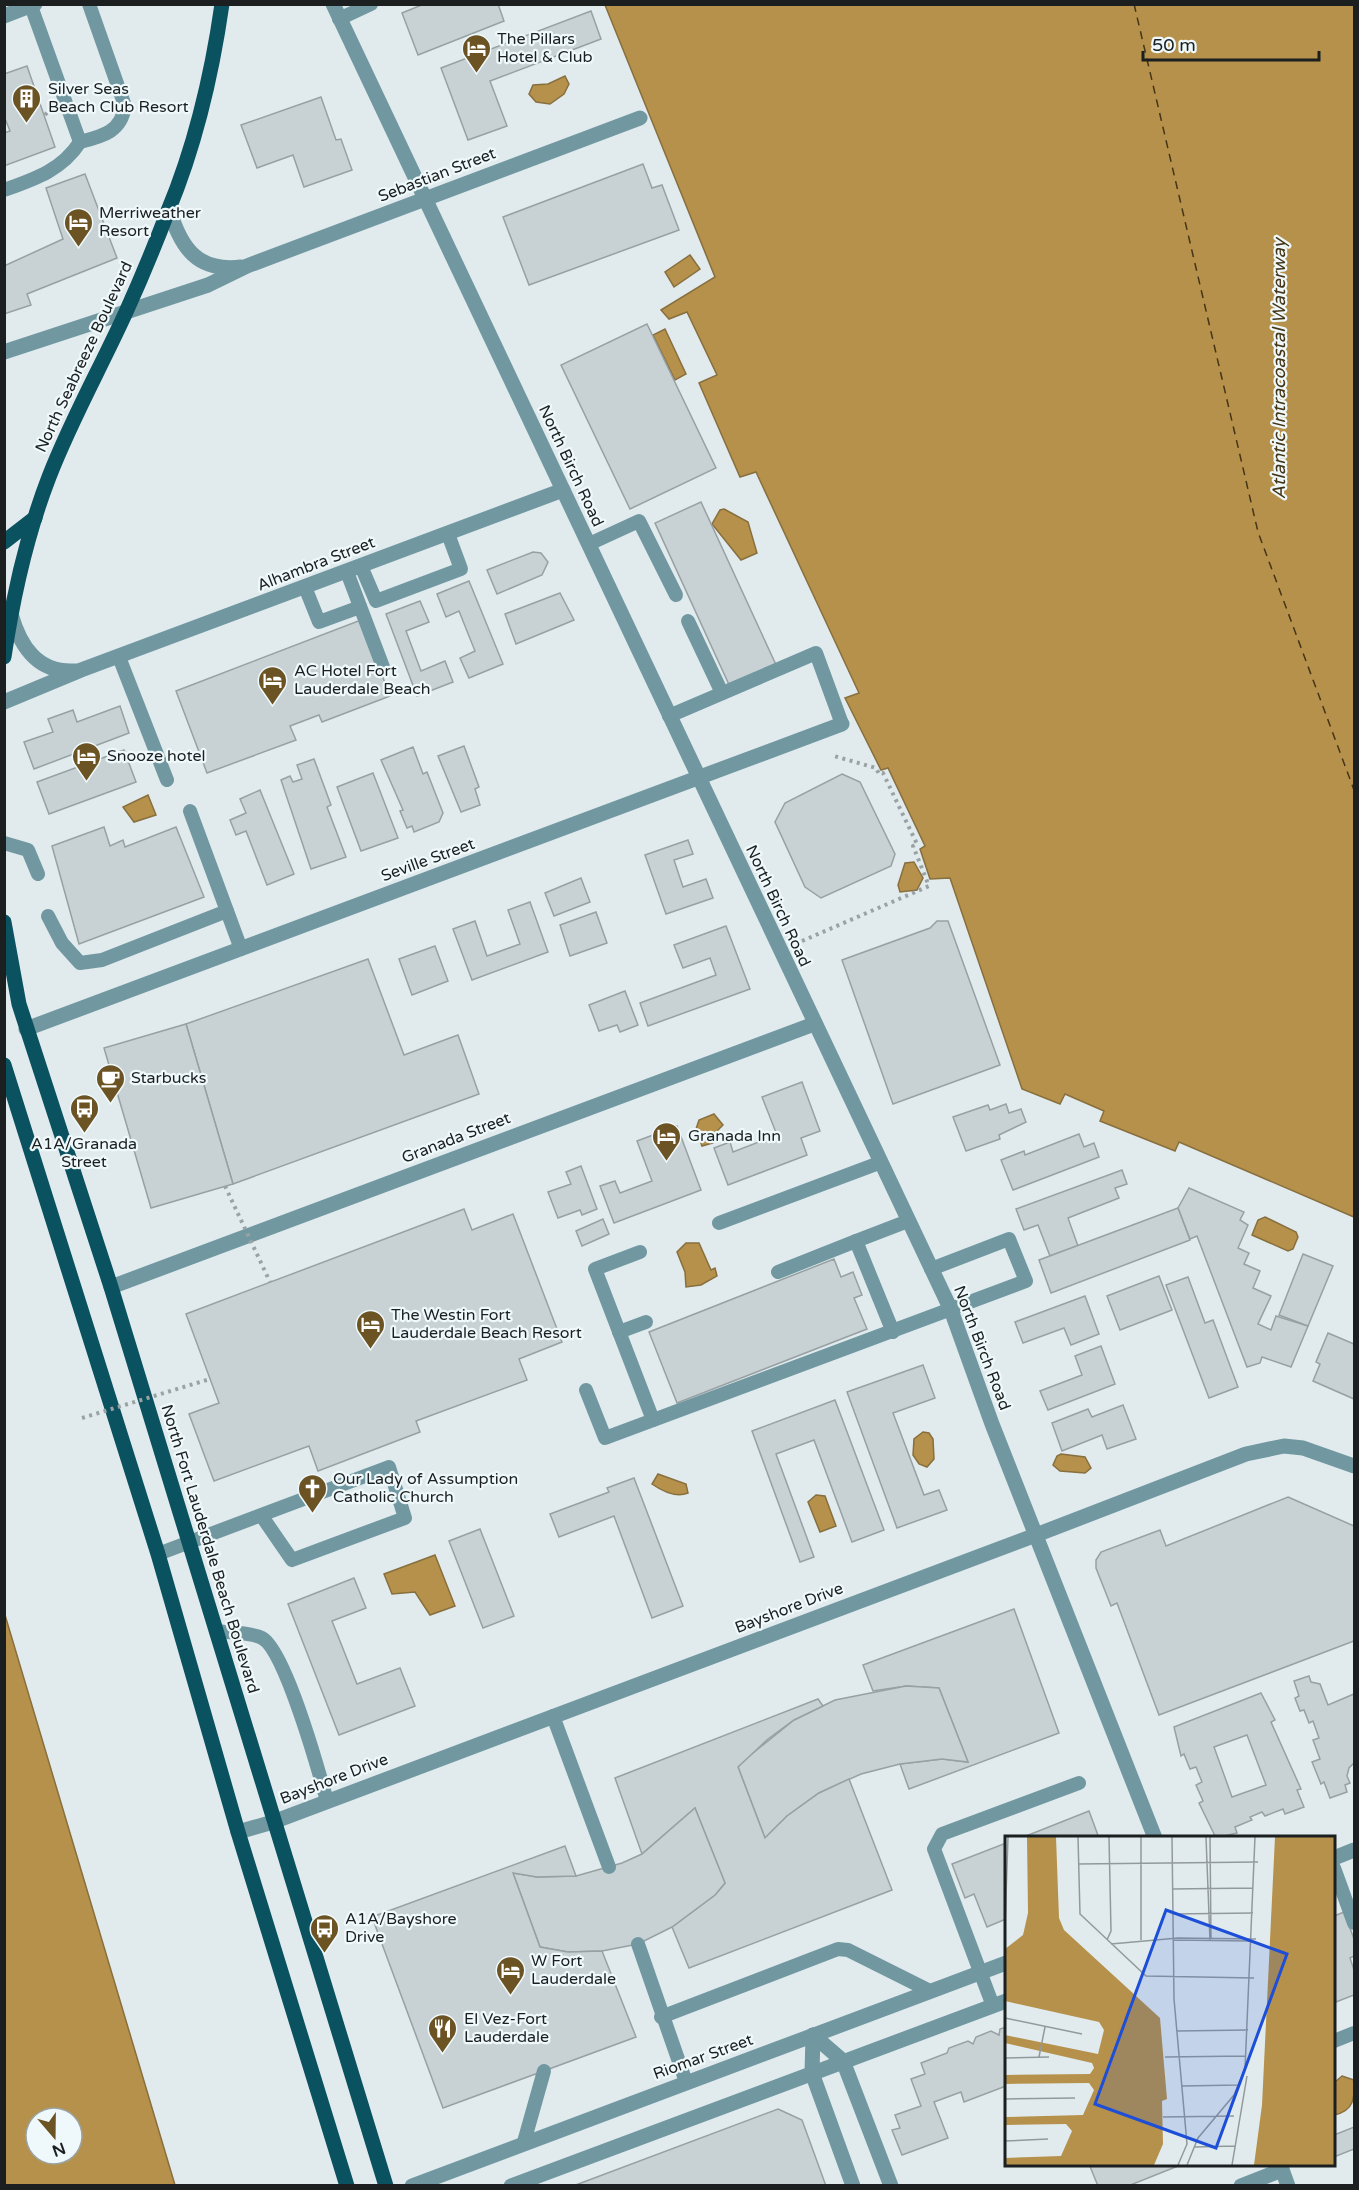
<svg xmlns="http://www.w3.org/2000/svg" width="1359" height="2190" font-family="'Varela Round',sans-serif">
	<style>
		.water { fill: #b6914b; stroke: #886f3e; stroke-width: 1.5; fill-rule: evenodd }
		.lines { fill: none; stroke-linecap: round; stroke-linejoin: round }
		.ferry { stroke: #453516; stroke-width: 1.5; stroke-dasharray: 8 6; stroke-linecap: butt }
		.building { fill: #c8d1d4; stroke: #97a1a3; stroke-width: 1.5; fill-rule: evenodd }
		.path { stroke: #9aa2a4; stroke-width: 4; stroke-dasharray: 3 4.5; stroke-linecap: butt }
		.lane { stroke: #7198a1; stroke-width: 14 }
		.street { stroke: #7198a1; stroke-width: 15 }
		.primary { stroke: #0a525f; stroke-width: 15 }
		.path-bridge { stroke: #9aa2a4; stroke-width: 4; stroke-dasharray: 3 4.5; stroke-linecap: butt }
		.labels { text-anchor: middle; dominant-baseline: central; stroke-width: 4.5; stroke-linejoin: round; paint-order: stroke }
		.poi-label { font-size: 16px; fill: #1b1f1f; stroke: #eff9fb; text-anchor: start }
		.street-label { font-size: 16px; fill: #1b1f1f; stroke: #eff9fb }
		.water-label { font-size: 18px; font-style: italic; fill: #453516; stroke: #eff9fb }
		.inset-river { fill: none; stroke: #b6914b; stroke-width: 3 }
		.inset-road { fill: none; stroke: #92999b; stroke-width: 1.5 }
		.view { fill: #1d4ed8; fill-opacity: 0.15; stroke: #1d4ed8; stroke-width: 3 }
		.inset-edge { fill: none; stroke: #1b1f1f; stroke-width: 3 }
	</style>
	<rect width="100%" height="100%" fill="#e1ebee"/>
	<g class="water">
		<polygon points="605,5 1354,5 1354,1217 1179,1142 1175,1151 1100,1121 1104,1111 1065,1094 1060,1104 1022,1089 950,878 930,879 920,849 925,846 888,768 881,770 845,698 859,693 756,472 740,477 699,383 717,375 687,312 669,319 661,310 715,277"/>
		<polygon points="565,76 569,84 564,94 550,104 536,102 529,94 533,85 548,84"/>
		<polygon points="690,255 700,269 674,287 665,272"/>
		<polygon points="665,329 686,374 675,380 653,335"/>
		<polygon points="724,509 748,522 757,553 741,560 712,524 720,510"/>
		<polygon points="148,795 156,815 134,822 123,807"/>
		<polygon points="914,862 923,878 917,890 900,892 898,885 905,863"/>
		<polygon points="714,1114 723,1125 715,1133 713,1143 702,1146 696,1129 699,1120"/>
		<polygon points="1265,1217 1296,1232 1298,1237 1293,1249 1288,1251 1252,1235 1258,1220"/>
		<polygon points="686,1243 699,1243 711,1270 715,1268 717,1276 701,1285 686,1287 685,1272 677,1252"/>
		<polygon points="923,1432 929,1433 933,1439 934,1459 927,1467 919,1464 913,1455 914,1439"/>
		<polygon points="1061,1454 1085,1457 1091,1468 1085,1473 1060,1471 1053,1465 1057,1456"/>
		<path d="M 658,1474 L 686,1484 L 688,1493 C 676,1498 662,1491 652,1484 Z"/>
		<polygon points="816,1495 825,1496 836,1526 820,1532 808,1502"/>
		<polygon points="435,1555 455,1606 430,1615 415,1592 392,1594 384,1574"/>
		<path d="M 5,1615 L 175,2185 L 5,2185 ZM 36,2118 L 72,2118 L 72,2154 L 36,2154 Z"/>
		<path d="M 1342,2076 L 1354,2080 C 1355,2098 1354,2111 1334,2115 L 1335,2082 Z"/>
	</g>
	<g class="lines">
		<polyline class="ferry" points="1134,4 1258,532 1354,790"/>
	</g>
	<g class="building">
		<polygon points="424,4 498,4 504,21 418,55 402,13"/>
		<polygon points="591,11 601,39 490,81 507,126 468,140 441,68"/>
		<polygon points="27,66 55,147 4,166 4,133 10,131 4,116 4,74"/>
		<polygon points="321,97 336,140 341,139 352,170 304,187 293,155 257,168 241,125"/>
		<polygon points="643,164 652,188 662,185 679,230 529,285 503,217"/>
		<polygon points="85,174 117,258 27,294 31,305 4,314 4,266 63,239 46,188"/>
		<polygon points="647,324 716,468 630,509 561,365"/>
		<polygon points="701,502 777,667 731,689 655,523"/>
		<polygon points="533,552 541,553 548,562 542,575 497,594 487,570"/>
		<polygon points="469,581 503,664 469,678 460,658 475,651 459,611 446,617 437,594"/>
		<polygon points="560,593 574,620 516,644 505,614"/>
		<polygon points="420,601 429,622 406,631 421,671 445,661 453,682 417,696 386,614"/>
		<polygon points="361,620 390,696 322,722 319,715 290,726 296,740 207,773 176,691"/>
		<polygon points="120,706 129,733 34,769 24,742 53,732 48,719 73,710 77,722"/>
		<polygon points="464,746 479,787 475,789 480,805 461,812 438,756"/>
		<polygon points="413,747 423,774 427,772 443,813 439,822 414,832 412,826 407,828 400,811 403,810 381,760"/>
		<polygon points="124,750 136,782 49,814 37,782"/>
		<polygon points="314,759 331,805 327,807 346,857 311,869 281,780 290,776 293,782 302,779 297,765"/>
		<polygon points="373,773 398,838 361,851 337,787"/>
		<polygon points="842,774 860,782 895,854 891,866 821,898 805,887 775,822 785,803"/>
		<polygon points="260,790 294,874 267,885 246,831 236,835 230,820 246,813 240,799"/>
		<polygon points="104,827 110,846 123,840 125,847 176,827 204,897 79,944 52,846"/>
		<polygon points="688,840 693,854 674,860 683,887 706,879 713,898 666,914 645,855"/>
		<polygon points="581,878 590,902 554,916 545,893"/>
		<polygon points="530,902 548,952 472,980 453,929 475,921 487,956 520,944 508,910"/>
		<polygon points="596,912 607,943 570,956 560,925"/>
		<polygon points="937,921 948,921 1000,1065 893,1104 842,960 930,928"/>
		<polygon points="726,926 750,989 648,1026 640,1003 716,975 710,958 683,968 674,945"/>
		<polygon points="435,946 448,981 412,995 399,959"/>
		<polygon points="368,959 404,1055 458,1035 479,1094 233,1184 186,1024"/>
		<polygon points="625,991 638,1025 620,1032 617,1025 599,1031 589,1005"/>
		<polygon points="186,1024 233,1184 151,1208 104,1048"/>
		<polygon points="802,1082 820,1131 801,1138 807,1155 728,1185 714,1148 730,1142 733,1152 777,1135 762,1097"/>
		<polygon points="1006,1104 1009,1113 1021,1109 1026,1122 999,1135 1000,1139 966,1151 953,1117 988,1105 990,1110"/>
		<polygon points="677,1126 701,1190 614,1223 600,1186 615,1181 620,1193 652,1181 637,1141"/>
		<polygon points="1079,1134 1084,1147 1094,1143 1099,1157 1013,1190 1001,1160 1024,1151 1025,1155"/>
		<polygon points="581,1166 597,1209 582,1215 580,1210 558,1218 548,1192 571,1184 566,1172"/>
		<polygon points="1122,1170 1127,1184 1115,1188 1119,1198 1068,1218 1078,1246 1050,1256 1038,1225 1024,1230 1016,1209"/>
		<polygon points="1189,1188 1244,1212 1240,1220 1248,1225 1238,1248 1249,1253 1244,1264 1260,1271 1253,1288 1271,1296 1258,1324 1271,1330 1276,1316 1308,1326 1291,1367 1262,1357 1260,1363 1247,1367 1197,1236 1190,1239 1178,1208"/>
		<polygon points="1178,1208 1190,1240 1051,1293 1039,1260"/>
		<polygon points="464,1209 472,1230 513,1214 562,1342 519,1359 527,1380 416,1421 420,1432 318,1471 309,1446 214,1481 189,1414 219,1403 186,1314"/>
		<polygon points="603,1219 609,1234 582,1246 576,1231"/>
		<polygon points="1303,1254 1333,1266 1308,1326 1279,1315"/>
		<polygon points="834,1259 841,1277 853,1272 862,1295 854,1298 867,1329 677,1403 649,1332"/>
		<polygon points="1159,1276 1172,1310 1120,1330 1107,1296"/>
		<polygon points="1188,1277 1205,1323 1213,1320 1238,1387 1209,1398 1166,1285"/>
		<polygon points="1085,1296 1099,1334 1071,1345 1064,1328 1023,1343 1015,1322"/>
		<polygon points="1328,1333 1354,1344 1354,1399 1313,1381 1320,1364 1316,1362"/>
		<polygon points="1101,1346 1115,1384 1048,1410 1040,1391 1082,1375 1075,1356"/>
		<polygon points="923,1365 935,1398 893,1413 924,1495 939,1490 947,1510 897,1528 847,1392"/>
		<polygon points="835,1400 884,1530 852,1542 814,1440 776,1454 814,1557 800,1562 752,1431"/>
		<polygon points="1123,1405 1136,1439 1107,1449 1102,1435 1062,1451 1052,1423 1088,1409 1092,1417"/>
		<polygon points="634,1478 683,1606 652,1618 614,1516 559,1537 550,1514 609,1492 607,1488"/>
		<polygon points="1288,1497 1354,1526 1354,1641 1159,1715 1117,1603 1111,1606 1096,1568 1096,1560 1101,1552 1160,1530 1166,1546"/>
		<polygon points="480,1529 514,1616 483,1628 449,1541"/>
		<polygon points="354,1578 366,1608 332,1621 357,1684 400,1668 415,1706 339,1735 288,1604"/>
		<polygon points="1014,1609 1059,1733 909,1789 900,1764 942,1759 968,1762 939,1688 906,1686 873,1691 863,1665"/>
		<polygon points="1309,1676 1311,1682 1320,1684 1328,1705 1354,1694 1354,1763 1349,1768 1347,1776 1350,1783 1345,1785 1347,1792 1330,1798 1324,1782 1321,1784 1312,1762 1320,1759 1313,1740 1319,1738 1313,1721 1309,1723 1304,1710 1300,1711 1295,1698 1299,1696 1294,1681"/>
		<polygon points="906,1686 939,1688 968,1762 942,1759 900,1764 861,1774 819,1793 787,1816 765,1838 738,1767 743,1761 794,1720 835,1700"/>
		<path d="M 1261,1693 L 1275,1720 L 1271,1722 L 1301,1789 L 1297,1790 L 1304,1807 L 1285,1814 L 1283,1809 L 1265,1816 L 1262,1812 L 1250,1817 L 1252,1820 L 1235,1827 L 1237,1833 L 1216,1838 L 1199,1803 L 1203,1801 L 1196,1785 L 1202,1782 L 1196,1767 L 1190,1769 L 1184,1754 L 1181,1756 L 1174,1727 ZM 1247,1735 L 1266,1785 L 1232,1797 L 1214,1747 Z"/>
		<polygon points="818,1699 823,1706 794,1720 768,1739 738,1767 765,1838 787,1816 819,1793 849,1779 892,1890 689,1968 672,1927 715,1895 725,1883 695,1808 642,1854 615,1778"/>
		<polygon points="695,1808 725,1883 715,1895 672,1927 638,1944 602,1951 568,1952 540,1947 513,1873 537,1877 576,1876 622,1863 642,1854"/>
		<polygon points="1089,1811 1099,1838 1021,1838"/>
		<polygon points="1006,1843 1006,1919 987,1927 974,1894 965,1898 952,1864"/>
		<polygon points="565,1846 576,1876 537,1877 513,1873 540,1947 568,1952 602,1951 636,2037 443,2108 372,1917"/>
		<polygon points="1344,1912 1354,1939 1354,1956 1350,1958 1354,1970 1354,1995 1336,2002 1334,1994 1334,1916"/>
		<polygon points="1006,2027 1006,2086 964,2102 961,2092 934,2102 948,2138 902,2155 892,2130 900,2128 895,2115 921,2106 911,2079 925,2074 921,2063 947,2053 949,2048 968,2041 973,2044 976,2037 991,2031 999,2035 1000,2029"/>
		<polygon points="778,2109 802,2120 826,2186 573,2186"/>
		<polygon points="1354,2127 1354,2149 1334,2157 1334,2135"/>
		<polygon points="1089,2164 1183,2164 1128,2186 1098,2186"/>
	</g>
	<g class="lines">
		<g class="path">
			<polyline points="45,115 51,108"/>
			<polyline points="802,941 929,886 913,846 917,844 883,773 879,774 876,768 834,756"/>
		</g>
		<g class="lane">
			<path d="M 31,6 L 80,142 C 103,136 121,132 125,106 L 89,4"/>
			<polyline points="339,19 371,4"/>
			<path d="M 4,190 C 35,179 62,170 80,142"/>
			<polyline points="589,544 639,521 676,595"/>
			<polyline points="361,566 376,601 461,569 448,534"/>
			<polyline points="347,572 383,667 380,669"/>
			<polyline points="305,587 319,622 360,607"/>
			<polyline points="688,621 722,693"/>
			<polyline points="119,657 167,780"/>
			<polyline points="669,716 816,653 842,724"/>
			<polyline points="190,811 227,911"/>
			<polyline points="4,843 28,850 38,874"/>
			<polyline points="48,916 62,943 80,963 102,960 227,911 241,949"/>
			<polyline points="719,1223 879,1163"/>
			<polyline points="640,1252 595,1269 653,1420"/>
			<polyline points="778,1272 856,1241"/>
			<polyline points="619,1332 646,1322"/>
			<polyline points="893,1332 856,1241 908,1221"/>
			<polyline points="586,1390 605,1438 1026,1281 1009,1239 931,1269"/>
			<polyline points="158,1554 261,1515 292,1560 405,1518 389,1467 261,1515"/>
			<path d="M 216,1631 C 229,1633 250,1632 262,1638 C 285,1650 319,1772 327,1801"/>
			<polyline points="553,1716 609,1867"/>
			<polyline points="1334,1868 1354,1923"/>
			<polyline points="638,1944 686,2082"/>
			<polyline points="993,2006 934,1849 942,1834 1079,1783"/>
			<polyline points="661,2017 838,1949 848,1950 930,1991"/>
			<polyline points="1334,2041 1354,2033"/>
			<polyline points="524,2142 544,2071"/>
		</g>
		<g class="street">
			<polyline points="333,4 951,1310 992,1424 1155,1838"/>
			<polyline points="4,16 35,4"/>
			<path d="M 169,209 C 181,248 197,272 241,267"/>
			<polyline points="4,352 208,285 247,266 640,118"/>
			<path d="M 11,614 C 20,646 37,673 75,671"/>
			<polyline points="4,702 81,670 563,490"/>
			<polyline points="26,1029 842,724"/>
			<polyline points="111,1287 814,1024"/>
			<polyline points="238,1832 273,1822 1036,1535 1246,1454 1284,1446 1303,1448 1354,1466"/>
			<polyline points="1334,1858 1354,1850"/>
			<polyline points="813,2035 843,2061 891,2186"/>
			<polyline points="813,2035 812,2073 853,2186"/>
			<polyline points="1280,2164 1288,2186"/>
			<polyline points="412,2186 1006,1963"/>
			<polyline points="511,2186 1006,2001"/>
			<polyline points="1241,2186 1282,2170"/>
		</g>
		<g class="primary">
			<polyline points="4,542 35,518"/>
			<path d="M 4,657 C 13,596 27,534 49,477 C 71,420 101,367 126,312 C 141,279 155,245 168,211 C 195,146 212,74 222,4"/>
			<polyline points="4,922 19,1004 111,1287 386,2186"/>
			<polyline points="4,1065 158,1554 238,1832 347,2186"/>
		</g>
		<g class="path-bridge">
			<polyline points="225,1186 270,1282"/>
			<polyline points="82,1418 210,1379"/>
		</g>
	</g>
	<defs>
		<symbol id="hotel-pin" viewBox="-11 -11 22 30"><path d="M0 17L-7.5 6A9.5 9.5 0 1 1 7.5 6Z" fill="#6b5324" stroke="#eff9fb"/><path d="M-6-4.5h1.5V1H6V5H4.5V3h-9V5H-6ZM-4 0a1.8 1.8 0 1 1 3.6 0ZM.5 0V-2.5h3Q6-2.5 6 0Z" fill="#fff"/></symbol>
		<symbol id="building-pin" viewBox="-11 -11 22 30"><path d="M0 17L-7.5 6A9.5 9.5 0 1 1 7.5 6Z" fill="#6b5324" stroke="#eff9fb"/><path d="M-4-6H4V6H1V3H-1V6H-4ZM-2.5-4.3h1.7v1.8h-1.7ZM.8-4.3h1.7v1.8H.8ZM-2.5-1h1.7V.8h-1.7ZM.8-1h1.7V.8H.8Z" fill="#fff"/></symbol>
		<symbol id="cafe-pin" viewBox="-11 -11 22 30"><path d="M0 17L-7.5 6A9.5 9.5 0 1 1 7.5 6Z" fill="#6b5324" stroke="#eff9fb"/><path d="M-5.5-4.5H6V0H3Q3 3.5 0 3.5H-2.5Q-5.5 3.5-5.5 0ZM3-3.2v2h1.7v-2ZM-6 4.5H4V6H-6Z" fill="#fff"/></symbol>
		<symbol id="bus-pin" viewBox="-11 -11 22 30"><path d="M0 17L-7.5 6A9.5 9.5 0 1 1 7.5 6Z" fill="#6b5324" stroke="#eff9fb"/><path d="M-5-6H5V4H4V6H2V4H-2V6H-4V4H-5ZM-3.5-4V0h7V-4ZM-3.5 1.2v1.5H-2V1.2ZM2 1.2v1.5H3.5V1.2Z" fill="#fff"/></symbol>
		<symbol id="church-pin" viewBox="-11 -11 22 30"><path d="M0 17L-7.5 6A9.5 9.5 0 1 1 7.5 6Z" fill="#6b5324" stroke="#eff9fb"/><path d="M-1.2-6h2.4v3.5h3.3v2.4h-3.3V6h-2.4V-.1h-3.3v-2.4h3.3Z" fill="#fff"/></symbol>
		<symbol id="restaurant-pin" viewBox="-11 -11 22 30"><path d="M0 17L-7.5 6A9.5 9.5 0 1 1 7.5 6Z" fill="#6b5324" stroke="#eff9fb"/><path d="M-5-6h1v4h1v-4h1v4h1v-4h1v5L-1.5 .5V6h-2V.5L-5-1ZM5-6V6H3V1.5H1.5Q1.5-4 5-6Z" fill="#fff"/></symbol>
	</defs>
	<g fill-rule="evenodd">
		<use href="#hotel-pin" x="460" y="32" width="33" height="45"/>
		<use href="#building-pin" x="10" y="82" width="33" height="45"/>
		<use href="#hotel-pin" x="62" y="206" width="33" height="45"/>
		<use href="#hotel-pin" x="256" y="664" width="33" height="45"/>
		<use href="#hotel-pin" x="70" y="740" width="33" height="45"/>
		<use href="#cafe-pin" x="94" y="1062" width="33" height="45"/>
		<use href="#bus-pin" x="68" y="1092" width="33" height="45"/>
		<use href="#hotel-pin" x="650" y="1120" width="33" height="45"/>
		<use href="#hotel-pin" x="354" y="1308" width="33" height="45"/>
		<use href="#church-pin" x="296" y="1472" width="33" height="45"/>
		<use href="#bus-pin" x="308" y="1912" width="33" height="45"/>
		<use href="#hotel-pin" x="494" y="1954" width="33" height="45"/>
		<use href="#restaurant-pin" x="426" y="2012" width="33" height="45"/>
	</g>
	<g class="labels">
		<g class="poi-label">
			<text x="497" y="39">The Pillars<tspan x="497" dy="18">Hotel &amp; Club</tspan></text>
			<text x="48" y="89">Silver Seas<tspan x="48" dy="18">Beach Club Resort</tspan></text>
			<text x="99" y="213">Merriweather<tspan x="99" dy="18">Resort</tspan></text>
			<text x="294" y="671">AC Hotel Fort<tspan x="294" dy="18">Lauderdale Beach</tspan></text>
			<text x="107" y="756">Snooze hotel</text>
			<text x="131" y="1078">Starbucks</text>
			<text x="688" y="1136">Granada Inn</text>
			<text x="84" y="1144" text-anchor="middle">A1A/Granada<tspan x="84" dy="18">Street</tspan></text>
			<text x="391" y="1315">The Westin Fort<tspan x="391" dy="18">Lauderdale Beach Resort</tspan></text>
			<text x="333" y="1479">Our Lady of Assumption<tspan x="333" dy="18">Catholic Church</tspan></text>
			<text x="345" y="1919">A1A/Bayshore<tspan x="345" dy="18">Drive</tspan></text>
			<text x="531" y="1961">W Fort<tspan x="531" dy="18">Lauderdale</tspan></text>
			<text x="464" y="2019">El Vez-Fort<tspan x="464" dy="18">Lauderdale</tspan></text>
		</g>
		<g class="street-label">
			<text transform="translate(437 175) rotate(-21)">Sebastian Street</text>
			<text transform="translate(84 357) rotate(-65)">North Seabreeze Boulevard</text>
			<text transform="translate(571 466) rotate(65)">North Birch Road</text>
			<text transform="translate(316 564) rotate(-21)">Alhambra Street</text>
			<text transform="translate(428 860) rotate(-20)">Seville Street</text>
			<text transform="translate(778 906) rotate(65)">North Birch Road</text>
			<text transform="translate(456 1138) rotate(-21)">Granada Street</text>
			<text transform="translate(982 1348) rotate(69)">North Birch Road</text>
			<text transform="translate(210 1549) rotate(73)">North Fort Lauderdale Beach Boulevard</text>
			<text transform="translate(789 1608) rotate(-21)">Bayshore Drive</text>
			<text transform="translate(334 1779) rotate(-21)">Bayshore Drive</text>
			<text transform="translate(703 2057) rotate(-20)">Riomar Street</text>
		</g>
		<g class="water-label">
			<text transform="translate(1279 369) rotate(-90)">Atlantic Intracoastal Waterway</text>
		</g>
	</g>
	<g transform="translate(1005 1836)">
		<rect width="330" height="330" fill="#e1ebee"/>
		<path d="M 22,1 L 51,1 L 54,82 L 59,94 L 155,182 L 162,263 L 157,265 L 158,308 L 149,329 L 0,329 L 0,322 L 56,320 L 67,295 L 61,288 L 0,289 L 0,281 L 78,279 L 89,254 L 84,247 L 0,248 L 0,239 L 85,238 L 89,232 L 87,227 L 0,207 L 0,199 L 93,218 L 99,194 L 94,186 L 0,165 L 0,113 L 18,99 L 23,77 ZM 270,1 L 330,1 L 330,329 L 249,329 L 257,269 Z" fill="#b6914b"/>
		<path class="inset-river" d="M 37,1 L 40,76 L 44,88 L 116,184 L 117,224 L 104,329"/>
		<path class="inset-road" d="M 73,1 L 75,78 L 141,140 L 249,142M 136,1 L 136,104M 167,1 L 169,163 L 182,308 L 173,329M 201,1 L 205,105M 205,1 L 206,103M 73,28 L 253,26M 167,53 L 248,52M 167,78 L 248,77M 0,90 L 3,1M 102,104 L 106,95 L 104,1M 168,104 L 246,105M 106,108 L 173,102 L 251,103M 0,182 L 77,198M 172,195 L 243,194M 34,221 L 40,191M 160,221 L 241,220M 0,222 L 44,221M 177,250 L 234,249M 0,263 L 70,262M 158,281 L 229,280M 0,305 L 43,303M 189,311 L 230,310M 182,329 L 193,302 L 229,259 L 240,233 L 250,1M 227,329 L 242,240"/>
		<path class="view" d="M 161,74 L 282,118 L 211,312 L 90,268 Z"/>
		<rect width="330" height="330" class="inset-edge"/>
	</g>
	<rect width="1359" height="2190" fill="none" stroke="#1b1f1f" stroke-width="12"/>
	<g transform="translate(54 2136) rotate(160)"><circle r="28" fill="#eff9fb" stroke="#9aa2a3" stroke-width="1.5"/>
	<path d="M0-4.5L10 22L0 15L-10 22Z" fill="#6b5324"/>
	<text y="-9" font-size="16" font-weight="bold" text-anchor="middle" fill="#1b1f1f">N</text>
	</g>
	<path d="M1143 51v9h176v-9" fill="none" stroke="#1b1f1f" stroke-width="3"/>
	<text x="1152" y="51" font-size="18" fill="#1b1f1f" stroke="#eff9fb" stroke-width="4.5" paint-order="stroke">50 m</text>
</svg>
